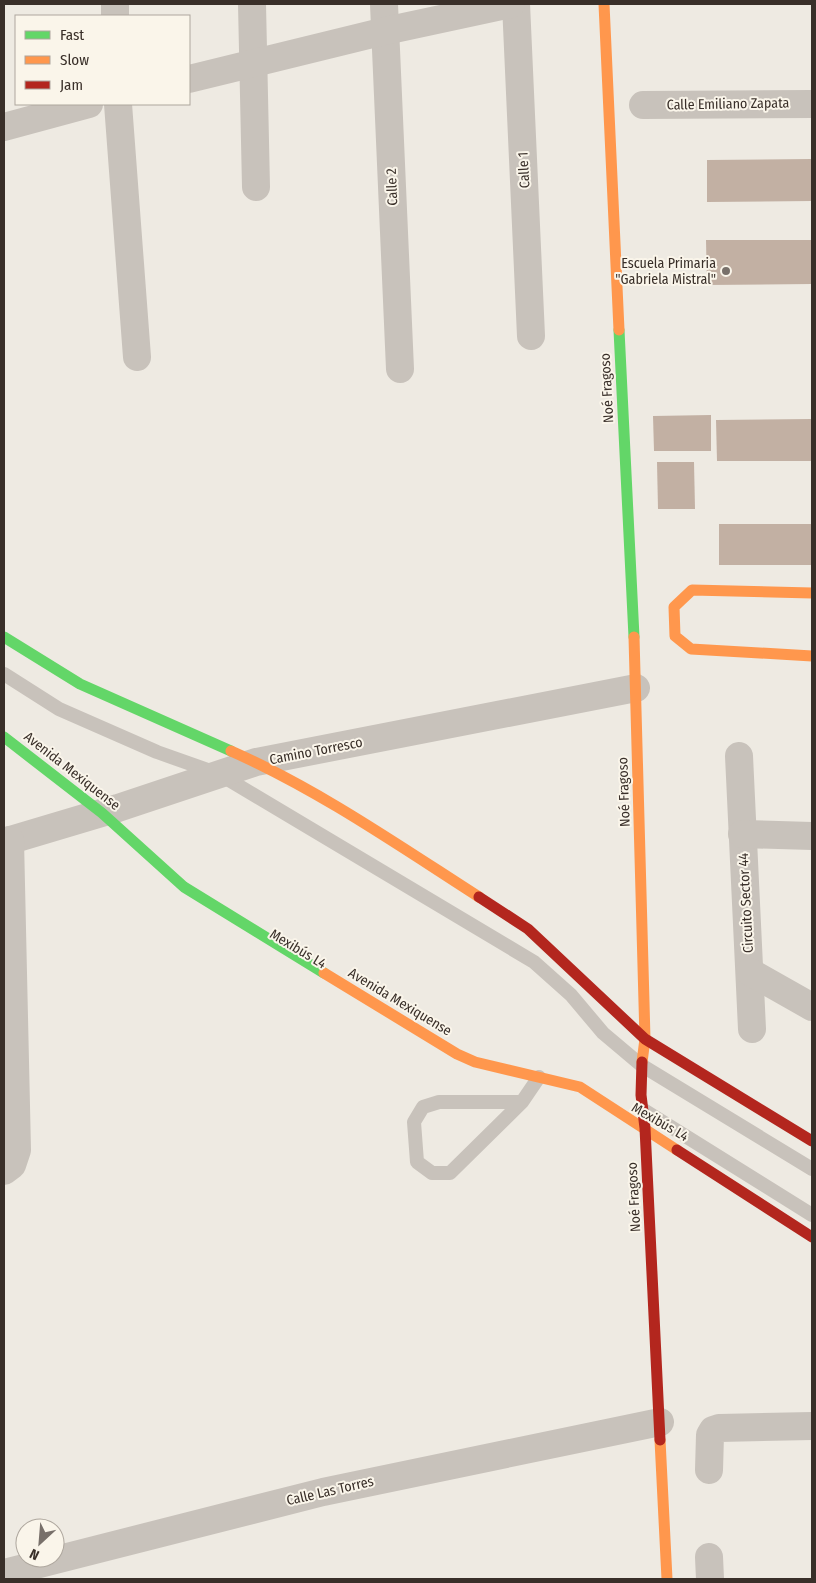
<svg xmlns="http://www.w3.org/2000/svg" width="816" height="1583" font-family="'Fira Sans Condensed',sans-serif">
	<style>
		.building { fill: #c2b0a3 }
		.lines { fill: none; stroke-linecap: round; stroke-linejoin: round }
		.lane { stroke: #c8c2bb; stroke-width: 14 }
		.street { stroke: #c8c2bb; stroke-width: 28 }
		.fast { stroke: #63d668; stroke-width: 11 }
		.slow { stroke: #ff974d; stroke-width: 11 }
		.jam { stroke: #b3261e; stroke-width: 11 }
		.poi-dot { fill: #78706a; stroke: #faf5ea; stroke-width: 2 }
		.labels { text-anchor: middle; dominant-baseline: central; stroke-width: 4; stroke-linejoin: round; paint-order: stroke }
		.street-label { font-size: 14px; fill: #392f29; stroke: #faf5ea }
		.poi-label { font-size: 14px; fill: #392f29; stroke: #faf5ea; text-anchor: end }
	</style>
	<rect width="100%" height="100%" fill="#eeeae2"/>
	<g class="building">
		<polygon points="812,159 812,201 707,202 707,160"/>
		<polygon points="706,240 812,240 812,284 707,285"/>
		<polygon points="711,415 711,451 654,451 653,416"/>
		<polygon points="812,419 812,461 717,461 716,420"/>
		<polygon points="657,462 694,462 695,509 658,509"/>
		<rect x="719" y="524" width="93" height="41"/>
	</g>
	<g class="lines">
		<g class="lane">
			<polyline points="4,674 59,709 157,752 219,774 534,962 571,995 603,1033 641,1065 812,1169"/>
			<polyline points="522,1102 439,1102 423,1107 414,1122 417,1162 432,1173 450,1173 522,1102 539,1077"/>
			<polyline points="642,1109 812,1215"/>
		</g>
		<g class="street">
			<polyline points="115,4 115,16"/>
			<polyline points="252,4 256,187"/>
			<polyline points="384,4 400,369"/>
			<polyline points="516,4 531,336"/>
			<polyline points="189,79 385,31 511,4"/>
			<polyline points="118,104 137,357"/>
			<polyline points="643,105 812,104"/>
			<polyline points="4,127 89,104"/>
			<polyline points="739,756 752,1029"/>
			<polyline points="742,834 812,836"/>
			<polyline points="4,842 118,808 256,762 636,688"/>
			<polyline points="750,972 812,1007"/>
			<polyline points="4,1171 12,1165 17,1150 10,840"/>
			<polyline points="709,1470 710,1435 713,1430 719,1428 812,1426"/>
			<polyline points="709,1557 710,1579"/>
			<polyline points="4,1573 323,1492 660,1422"/>
		</g>
		<g class="fast">
			<polyline points="619,330 634,637"/>
			<polyline points="4,637 80,684 231,751"/>
			<polyline points="4,737 102,813 184,887 324,973"/>
		</g>
		<g class="slow">
			<polyline points="604,4 619,330"/>
			<polyline points="812,593 692,590 674,607 675,636 691,649 812,656"/>
			<polyline points="634,637 645,1039 642,1062"/>
			<path d="M 231,751 C 319,790 398,845 479,897"/>
			<polyline points="324,973 457,1054 475,1062 580,1087 677,1150"/>
			<polyline points="660,1440 667,1579"/>
		</g>
		<g class="jam">
			<polyline points="479,897 528,929 645,1039 812,1141"/>
			<polyline points="642,1062 641,1095 645,1128 660,1440"/>
			<polyline points="677,1150 812,1237"/>
		</g>
	</g>
	<circle class="poi-dot" cx="726" cy="271" r="5"/>
	<g class="labels">
		<g class="street-label">
			<text transform="translate(728 104) rotate(-1)">Calle Emiliano Zapata</text>
			<text transform="translate(524 170) rotate(-93)">Calle 1</text>
			<text transform="translate(392 187) rotate(-92)">Calle 2</text>
			<text transform="translate(607 388) rotate(-93)">Noé Fragoso</text>
			<text transform="translate(316 751) rotate(-11)">Camino Torresco</text>
			<text transform="translate(72 771) rotate(38)">Avenida Mexiquense</text>
			<text transform="translate(624 792) rotate(-92)">Noé Fragoso</text>
			<text transform="translate(746 903) rotate(-93)">Circuito Sector 44</text>
			<text transform="translate(298 949) rotate(31)">Mexibús L4</text>
			<text transform="translate(400 1002) rotate(31)">Avenida Mexiquense</text>
			<text transform="translate(660 1122) rotate(30)">Mexibús L4</text>
			<text transform="translate(634 1197) rotate(-93)">Noé Fragoso</text>
			<text transform="translate(330 1491) rotate(-13)">Calle Las Torres</text>
		</g>
		<g class="poi-label">
			<text x="716" y="263">Escuela Primaria<tspan x="716" dy="16">"Gabriela Mistral"</tspan></text>
		</g>
	</g>
	<rect width="816" height="1583" fill="none" stroke="#392f29" stroke-width="10"/>
	<rect x="15" y="15" width="175" height="90" fill="#faf5ea" stroke="#ada69d"/>
	<rect x="25" y="31" width="25" height="8" fill="#63d668" stroke="#ada69d"/>
	<text x="60" y="40" font-size="15" fill="#392f29">Fast</text>
	<rect x="25" y="56" width="25" height="8" fill="#ff974d" stroke="#ada69d"/>
	<text x="60" y="65" font-size="15" fill="#392f29">Slow</text>
	<rect x="25" y="81" width="25" height="8" fill="#b3261e" stroke="#ada69d"/>
	<text x="60" y="90" font-size="15" fill="#392f29">Jam</text>
	<g transform="translate(40 1543) rotate(206)"><circle r="24" fill="#faf5ea" stroke="#ada69d"/>
	<path d="M0-4L9 19L0 12L-9 19Z" fill="#78706a"/>
	<text y="-8" font-size="14" font-weight="bold" text-anchor="middle" fill="#392f29">N</text>
	</g>
</svg>
